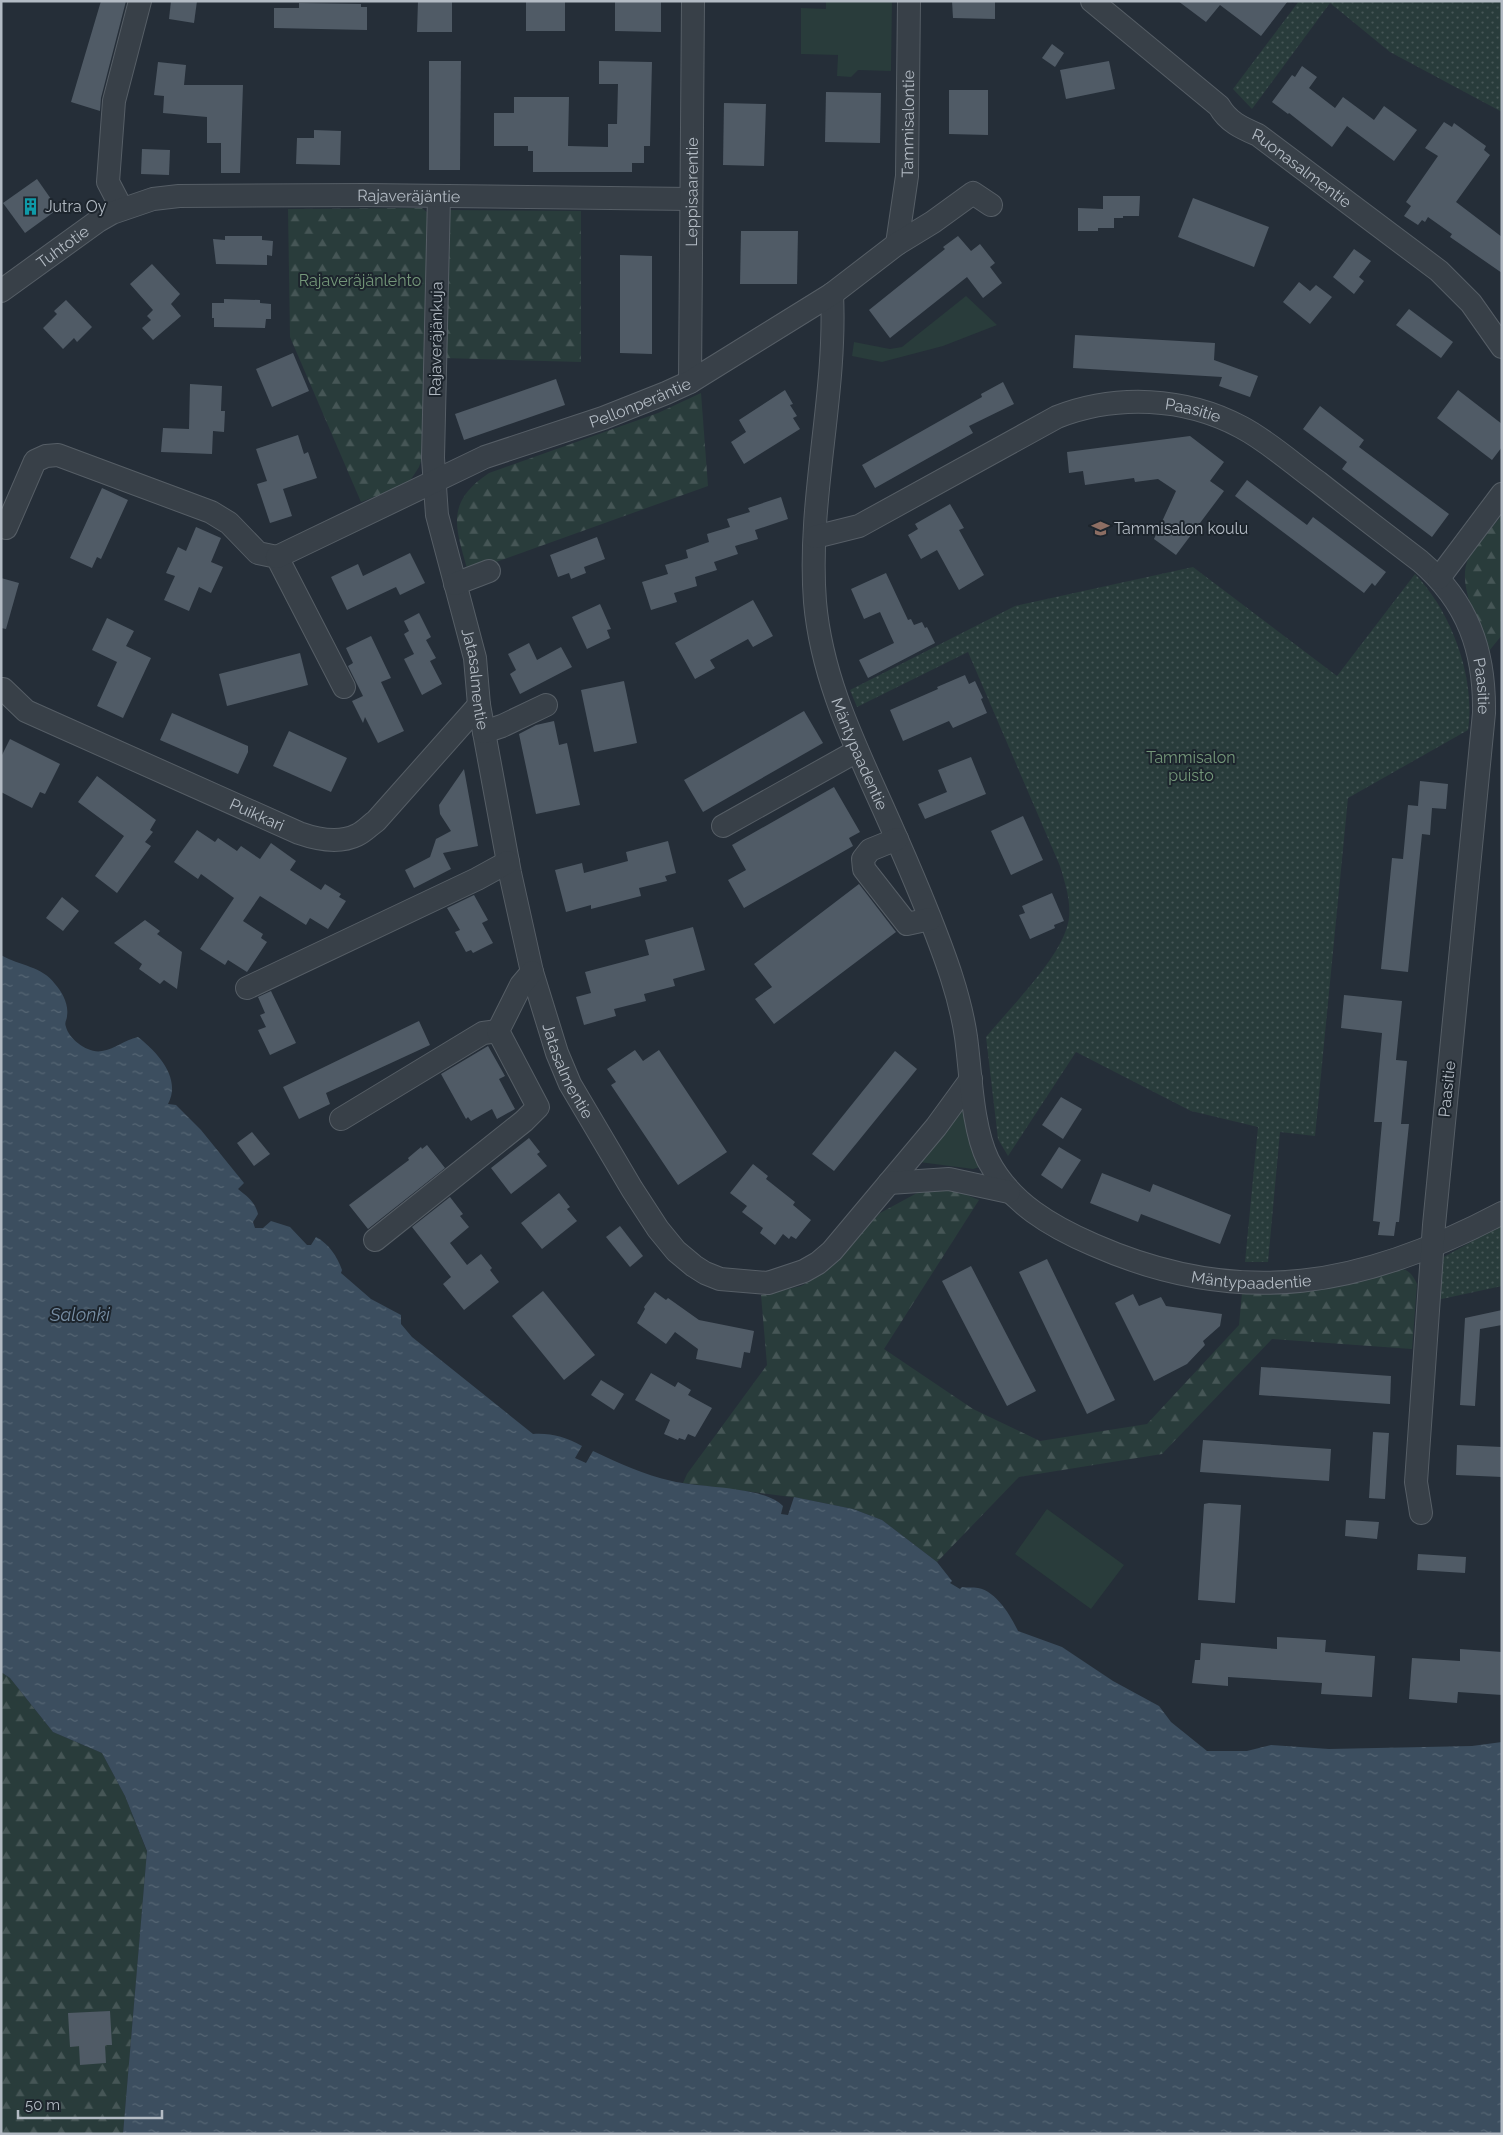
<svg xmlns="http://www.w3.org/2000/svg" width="1503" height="2135" font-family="Raleway,sans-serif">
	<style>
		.green { fill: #293c3b }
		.forest { fill: url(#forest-firs) }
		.park { fill: url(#park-dots) }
		.water { fill: url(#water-ripples) }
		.building { fill: #505b66 }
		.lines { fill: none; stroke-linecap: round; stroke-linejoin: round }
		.minor-casing { stroke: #565e66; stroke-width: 24 }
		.minor { stroke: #384048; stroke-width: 22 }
		.labels { text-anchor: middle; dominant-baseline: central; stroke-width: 4; stroke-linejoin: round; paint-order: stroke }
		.street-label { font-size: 16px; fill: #b3bbc4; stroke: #1d252d }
		.poi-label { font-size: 16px; fill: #b3bbc4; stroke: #1d252d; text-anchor: start }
		.park-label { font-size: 16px; fill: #749779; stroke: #1d252d }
		.water-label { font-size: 18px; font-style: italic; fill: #778ea4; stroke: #1d252d }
	</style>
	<defs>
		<pattern id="forest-firs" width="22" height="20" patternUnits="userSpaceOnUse" patternTransform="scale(1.25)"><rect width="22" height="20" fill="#293c3b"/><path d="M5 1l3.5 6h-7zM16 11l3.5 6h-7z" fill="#465656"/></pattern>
		<pattern id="park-dots" width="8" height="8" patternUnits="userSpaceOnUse" patternTransform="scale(1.25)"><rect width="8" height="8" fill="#293c3b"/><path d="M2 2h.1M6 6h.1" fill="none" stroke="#465656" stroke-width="1.8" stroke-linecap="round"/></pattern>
		<pattern id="water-ripples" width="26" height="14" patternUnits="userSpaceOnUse" patternTransform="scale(1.25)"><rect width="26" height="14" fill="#3c4e5f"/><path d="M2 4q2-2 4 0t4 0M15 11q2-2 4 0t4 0" fill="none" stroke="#566674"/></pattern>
	</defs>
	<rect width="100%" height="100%" fill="#252e38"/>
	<g class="green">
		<polygon points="826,1 892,1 891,71 858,70 851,77 837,76 838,55 801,54 801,8 826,9"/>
		<polygon points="966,296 997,325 943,346 882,362 852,356 854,342 890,349 902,347"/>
		<polygon points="963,1109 980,1167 973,1169 919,1162"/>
		<polygon points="1047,1509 1124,1565 1091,1609 1015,1554"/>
	</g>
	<g class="forest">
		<polygon points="422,208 429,214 425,450 419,467 408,484 361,502 290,337 288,209"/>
		<polygon points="445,210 581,211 581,362 443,358"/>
		<path d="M 701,393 L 708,486 L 468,572 C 456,528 444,503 489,473 L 658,413 Z"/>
		<path d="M 1502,515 L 1502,635 L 1489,651 C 1480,628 1458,587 1467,562 C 1471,550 1493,527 1502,515 Z"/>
		<path d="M 950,1188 L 979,1200 L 884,1349 L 973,1409 L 1040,1441 L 1147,1424 L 1239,1325 L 1242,1293 L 1400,1268 C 1410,1271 1413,1275 1417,1284 L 1412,1349 L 1272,1339 L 1162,1454 L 1019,1477 L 937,1562 L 882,1520 L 853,1509 L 799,1498 L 683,1483 L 687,1474 L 767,1365 L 761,1295 L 801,1286 L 825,1272 L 880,1213 L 917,1193 Z"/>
		<polygon points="1,1672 10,1678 53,1732 102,1753 125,1796 147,1852 123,2134 1,2134"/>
	</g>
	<g class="park">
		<polygon points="1299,1 1502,1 1502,112 1390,52 1330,3 1252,109 1233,89"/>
		<path d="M 1193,567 L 1337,676 L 1415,574 C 1451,611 1476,678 1468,730 L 1348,798 L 1315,1136 L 1280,1132 L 1268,1262 L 1245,1262 L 1258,1127 L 1191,1111 L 1076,1052 L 1008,1156 L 998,1139 L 986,1037 C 1009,1009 1055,963 1066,930 C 1074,910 1066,886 1060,866 L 968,652 L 857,707 L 850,690 L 1015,606 Z"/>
		<polygon points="1502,1225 1502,1286 1437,1300 1440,1259"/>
	</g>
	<path class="water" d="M 1,955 C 20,966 42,966 55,984 C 62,992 69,1004 67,1016 C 67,1020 64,1022 66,1027 C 69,1039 88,1054 102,1051 C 115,1049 124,1040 138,1037 C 157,1052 182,1078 168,1104 L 176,1105 L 201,1130 L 244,1183 L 238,1189 C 248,1197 255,1202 258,1214 L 253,1222 L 255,1228 L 263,1228 L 271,1221 L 290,1227 L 307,1245 L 311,1245 L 316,1237 C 329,1244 337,1256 342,1270 L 341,1273 L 371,1299 L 401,1315 L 401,1324 L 412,1337 L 533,1434 C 552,1433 565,1437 582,1446 L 575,1458 L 586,1463 L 593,1451 C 619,1463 644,1475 672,1481 C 699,1488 764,1486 783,1506 L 781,1514 L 788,1515 L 794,1497 L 853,1509 L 882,1520 L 937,1562 L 952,1581 L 950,1583 L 960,1589 L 962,1587 C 967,1588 973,1587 978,1588 C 996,1591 1011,1616 1018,1631 L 1062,1647 L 1113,1681 L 1159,1706 L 1171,1722 L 1207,1751 L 1247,1751 L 1271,1745 L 1329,1749 L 1472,1746 L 1502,1742 L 1502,2134 L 123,2134 L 147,1851 L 125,1796 L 102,1753 L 53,1732 L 10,1678 L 1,1672 Z"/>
	<g class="building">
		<polygon points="101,1 126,1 101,98 100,111 71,102"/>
		<polygon points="171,1 197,1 194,23 169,19"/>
		<polygon points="418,1 452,1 452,32 417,32"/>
		<rect x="526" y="1" width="39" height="30"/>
		<polygon points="615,1 661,1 661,32 615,31"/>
		<polygon points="952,1 995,1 995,19 953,18"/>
		<polygon points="1178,1 1288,1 1261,36 1220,5 1206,22"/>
		<polygon points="299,3 361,4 361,7 367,7 367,30 274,28 274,8 299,8"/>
		<polygon points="1052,44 1064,53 1055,67 1042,58"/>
		<polygon points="429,61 461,61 460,170 429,170"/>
		<polygon points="599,61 652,62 650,146 644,146 644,163 632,163 632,172 533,172 533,151 528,151 528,146 494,146 494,113 514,113 514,97 569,97 568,146 608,147 608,124 617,124 618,84 599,84"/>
		<polygon points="1109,61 1115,89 1066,99 1060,70"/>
		<polygon points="158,62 186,65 184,85 243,85 240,173 221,173 221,143 207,143 207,117 163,113 164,96 154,95"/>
		<polygon points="1302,66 1317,77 1309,88 1335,108 1343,97 1374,120 1384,106 1417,130 1394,161 1347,126 1332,147 1289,113 1288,114 1272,102 1292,75 1295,77"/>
		<polygon points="949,90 988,90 988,135 949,134"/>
		<polygon points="826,92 881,93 880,143 825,142"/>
		<polygon points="724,103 766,104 764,166 723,165"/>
		<polygon points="1444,122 1452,127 1454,123 1486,146 1484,150 1490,155 1456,202 1502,237 1502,273 1450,237 1452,234 1428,217 1425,222 1422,220 1418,225 1404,216 1411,206 1406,202 1438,156 1425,148"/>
		<polygon points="314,130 341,131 340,165 296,164 297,138 314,138"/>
		<polygon points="142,149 170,150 169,175 141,174"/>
		<polygon points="37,179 58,209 25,233 3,203"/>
		<polygon points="1103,196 1140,196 1139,216 1123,216 1123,218 1114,218 1114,228 1098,228 1098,231 1078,231 1078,208 1103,209"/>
		<polygon points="1193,198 1269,227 1254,267 1178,237"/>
		<polygon points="741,231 798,231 797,284 740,284"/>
		<polygon points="225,236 262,236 262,240 273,241 272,256 267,255 267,265 216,264 213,239 225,240"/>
		<polygon points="958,236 971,251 980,244 995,263 990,267 1002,283 983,298 967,277 890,338 869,310 945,249 943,247"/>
		<polygon points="1354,249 1371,261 1359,277 1364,281 1354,294 1333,277"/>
		<polygon points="620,255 652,256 652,354 620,353"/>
		<polygon points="152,264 180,294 171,304 181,316 153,340 142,328 151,320 147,316 153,310 130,284"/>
		<polygon points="1299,282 1310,291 1316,285 1332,297 1310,324 1283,302"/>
		<polygon points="224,299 260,300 260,303 271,304 271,319 266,319 265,328 214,327 214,318 212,318 212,303 224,303"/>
		<polygon points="66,300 92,327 77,342 74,338 63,349 43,328 57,314 54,311"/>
		<polygon points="1409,309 1453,342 1441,358 1396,325"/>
		<polygon points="1075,335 1215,343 1214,360 1258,376 1250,397 1219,386 1222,377 1073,368"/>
		<polygon points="293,353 309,391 272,407 256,369"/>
		<polygon points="556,379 565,405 464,440 455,414"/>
		<polygon points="1003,382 1014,404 969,426 973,433 875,488 862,465 982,397 981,394"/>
		<polygon points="190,384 222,386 221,411 225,411 224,432 213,431 212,454 161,452 163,428 189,429"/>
		<polygon points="785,390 793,404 790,405 797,416 793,418 800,429 744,464 731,442 746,432 739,420"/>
		<polygon points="1458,390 1502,424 1502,447 1492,460 1437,418"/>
		<polygon points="1320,406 1364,440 1359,447 1449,514 1432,537 1342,469 1347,462 1303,429"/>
		<polygon points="298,435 304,454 308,452 317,478 283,489 292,516 270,523 257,484 267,481 256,449"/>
		<polygon points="1190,436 1224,462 1210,481 1224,491 1176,555 1154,539 1176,491 1158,479 1135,482 1134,478 1085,485 1083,471 1069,473 1067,452"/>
		<polygon points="1247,480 1307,525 1313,517 1386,572 1375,586 1372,583 1364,593 1235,496"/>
		<polygon points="102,488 128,500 101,559 97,557 92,568 70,558"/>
		<polygon points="781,497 788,519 755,530 758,539 735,546 738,554 714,562 717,570 695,577 697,586 674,593 677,602 651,610 642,582 668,574 665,565 688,558 686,550 709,542 707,534 730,527 727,519 750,512 748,508"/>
		<polygon points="950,504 964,528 959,530 984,575 959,590 937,550 921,559 908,535 918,529 915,524"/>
		<polygon points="196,527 221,538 211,562 223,567 211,593 199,587 189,611 164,600 175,576 166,573 178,547 186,551"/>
		<polygon points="597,537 605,559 584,567 586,573 571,579 569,573 558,577 550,555"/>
		<polygon points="410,553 425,583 400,595 396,587 347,610 331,577 358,564 363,576"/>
		<polygon points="886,573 908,620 911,619 914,625 922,622 925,628 927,627 935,643 868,678 859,660 894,643 880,612 864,619 851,589"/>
		<polygon points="1,578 19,583 6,629 1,628"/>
		<polygon points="753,600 773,636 753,647 748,639 710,660 715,668 695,679 675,643"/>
		<polygon points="600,604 611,629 607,630 610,638 587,649 572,617"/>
		<polygon points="419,613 431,637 426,640 436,658 430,661 442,684 422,695 404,659 414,654 404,634 409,631 404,621"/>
		<polygon points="107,618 134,631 126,646 151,658 123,718 97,706 117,662 92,650"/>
		<polygon points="371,636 391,678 381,682 404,731 378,743 365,717 363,723 352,701 363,696 348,666 353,663 346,648"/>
		<polygon points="529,643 537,660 561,647 572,667 520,694 510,674 516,670 508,654"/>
		<polygon points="300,653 308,685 227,706 219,674"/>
		<polygon points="965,675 969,684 975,681 983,698 981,699 987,713 953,728 949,721 903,741 890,710 938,689 937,687"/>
		<polygon points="624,681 637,743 594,752 581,690"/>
		<polygon points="804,711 823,743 703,812 684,780"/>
		<polygon points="172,713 248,746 248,752 238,774 160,740"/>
		<polygon points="554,721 559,745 567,743 580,805 536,814 519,734 536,725"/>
		<polygon points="289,731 347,758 331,792 273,766"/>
		<polygon points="10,739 60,764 45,794 40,792 32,808 1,792 1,757"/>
		<polygon points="971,757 986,794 925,819 918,804 947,792 938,770"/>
		<polygon points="464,769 478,846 443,853 451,869 414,888 405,870 430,857 436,839 451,831 440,814 439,805"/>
		<polygon points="97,776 156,820 150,830 153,832 145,842 151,846 117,893 95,876 124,836 78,802"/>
		<polygon points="1420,781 1448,784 1446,809 1432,808 1430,835 1422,834 1408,972 1381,969 1392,858 1403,859 1408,805 1418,806"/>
		<polygon points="834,787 860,832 849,838 853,846 744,908 728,880 746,870 732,845"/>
		<polygon points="1023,816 1043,860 1011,875 991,831"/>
		<polygon points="197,830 215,842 218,838 237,851 241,846 260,859 271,843 296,861 290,870 321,890 325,884 341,894 339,897 346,901 328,929 310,918 306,925 260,896 243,921 263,934 261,938 267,942 247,972 228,960 225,965 200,949 234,898 201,874 198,879 174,862"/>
		<polygon points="668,841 676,873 665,876 667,881 639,888 641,896 591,909 591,905 566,912 555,870 582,863 584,873 628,861 626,852"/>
		<polygon points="859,884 896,932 774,1024 755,999 772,987 754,964"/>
		<polygon points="1052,893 1064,921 1054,925 1055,928 1030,939 1019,915 1025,913 1022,906"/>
		<polygon points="474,895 488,920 482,923 493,943 473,953 471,950 466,952 455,932 460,930 447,908"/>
		<polygon points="62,897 79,911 63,931 46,918"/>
		<polygon points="145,920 160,931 157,934 182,952 177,989 164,980 160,984 139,969 142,964 114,943"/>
		<polygon points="693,927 705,970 673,979 675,986 644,994 646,1001 614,1009 616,1016 584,1025 576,997 591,993 585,972 649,955 645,940"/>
		<polygon points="271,991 296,1043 270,1055 258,1030 266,1027 260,1015 265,1013 258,997"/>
		<polygon points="1344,995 1402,1001 1396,1060 1407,1061 1401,1124 1409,1124 1399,1222 1396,1222 1394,1236 1378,1235 1380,1222 1373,1221 1382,1122 1374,1122 1382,1033 1341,1028"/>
		<polygon points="419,1021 430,1045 326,1093 330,1104 299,1119 283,1087"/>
		<polygon points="488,1046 505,1076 499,1079 515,1109 497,1119 492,1109 471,1121 468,1117 466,1119 441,1074"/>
		<polygon points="635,1050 643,1061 659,1050 727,1152 678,1185 611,1085 616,1082 607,1069"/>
		<polygon points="895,1051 917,1069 834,1171 812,1154"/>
		<polygon points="1061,1097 1082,1109 1063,1139 1042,1125"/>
		<polygon points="252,1132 270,1154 254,1166 237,1143"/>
		<polygon points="529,1138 540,1152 537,1154 547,1166 511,1194 491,1168"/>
		<polygon points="427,1145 445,1168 368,1229 349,1205 409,1160 408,1158 421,1147 422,1149"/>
		<polygon points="1059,1147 1081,1160 1062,1189 1041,1175"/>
		<polygon points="753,1164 768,1176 766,1179 795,1202 793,1205 811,1220 796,1239 791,1236 789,1239 783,1234 775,1245 760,1233 763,1228 742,1212 747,1206 730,1193"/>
		<polygon points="1102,1173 1150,1192 1153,1184 1231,1215 1220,1244 1141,1214 1138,1222 1090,1203"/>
		<polygon points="559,1193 570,1207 567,1209 577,1221 542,1249 521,1223"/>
		<polygon points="450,1197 463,1214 460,1216 469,1227 450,1243 467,1265 481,1254 492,1268 490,1270 499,1282 464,1310 443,1284 451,1277 412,1227"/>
		<polygon points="620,1226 643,1256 630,1267 606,1237"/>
		<polygon points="1047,1259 1115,1400 1087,1414 1019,1272"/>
		<polygon points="971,1266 1036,1391 1007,1406 942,1281"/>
		<polygon points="543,1291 595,1355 564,1380 512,1316"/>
		<polygon points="655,1292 666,1300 668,1298 699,1320 754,1331 750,1353 744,1352 741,1368 696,1359 698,1349 675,1332 666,1344 637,1323 645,1309 644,1307"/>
		<polygon points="1133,1294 1139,1306 1161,1297 1166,1306 1222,1314 1220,1326 1203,1341 1205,1345 1187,1364 1154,1381 1115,1303"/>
		<polygon points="1502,1310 1502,1325 1480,1329 1475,1406 1460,1405 1465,1318"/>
		<polygon points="1261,1367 1391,1376 1390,1404 1259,1395"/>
		<polygon points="651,1373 675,1387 678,1382 691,1390 688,1395 712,1408 695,1437 688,1434 685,1440 679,1438 678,1440 664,1434 670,1420 635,1400"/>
		<polygon points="601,1380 624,1394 614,1410 591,1395"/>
		<polygon points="1373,1432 1389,1433 1385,1499 1369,1498"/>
		<polygon points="1203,1440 1331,1449 1329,1481 1200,1472"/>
		<polygon points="1457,1445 1502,1447 1502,1477 1456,1475"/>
		<polygon points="1209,1503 1241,1505 1235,1603 1198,1600 1204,1504"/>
		<polygon points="1346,1520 1379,1522 1377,1539 1345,1536"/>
		<polygon points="1418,1554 1466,1557 1465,1573 1417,1570"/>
		<polygon points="1277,1637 1326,1640 1325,1652 1375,1656 1372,1697 1321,1694 1322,1683 1228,1677 1228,1686 1192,1683 1195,1660 1200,1660 1201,1643 1277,1649"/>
		<polygon points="1460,1649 1502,1652 1502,1695 1458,1692 1457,1703 1409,1699 1412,1658 1460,1661"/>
		<polygon points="110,2011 112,2045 105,2045 106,2063 80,2065 79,2046 70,2047 68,2013"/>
	</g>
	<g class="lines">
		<defs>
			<g id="minor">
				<path id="s1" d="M 1092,1 L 1219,106 C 1228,122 1242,128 1258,135 L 1439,271 L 1471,303 L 1502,347"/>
				<path id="s2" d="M 439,196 L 433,458 L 437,515 L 475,658 L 479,705 L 510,873 L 532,972 L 557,1053 L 570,1084 L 632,1189 L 658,1229 L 676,1251 L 694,1266 L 705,1273 L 720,1279 L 768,1283 L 804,1271 L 818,1263 L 832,1251 L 936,1127 L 971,1079"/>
				<polyline points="122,209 108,182 114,101 140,1"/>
				<path id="s3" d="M 897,244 L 907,176 L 909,1"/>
				<path id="s4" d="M 1,291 L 98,221 L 112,213 L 153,199 L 179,196 L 366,195 L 691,199"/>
				<path id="s5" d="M 832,294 C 837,397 807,499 815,602 C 821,670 847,728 875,790 C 894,832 913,875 930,918 C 945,956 960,996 966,1037 C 971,1074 972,1127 988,1160 C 1010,1203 1052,1227 1094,1245 C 1242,1310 1364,1286 1502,1213"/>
				<path id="s6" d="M 690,382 L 693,1"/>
				<polyline points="6,528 35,461 46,456 58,455 211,512 229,523 258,553 277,557 344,687"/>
				<path id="s7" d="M 815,537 L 859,526 L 1057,417 C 1116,394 1185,397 1241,427 C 1268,441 1293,464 1318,482 C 1352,509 1386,535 1420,561 C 1468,602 1485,651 1484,713 L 1434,1225 L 1416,1482 L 1421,1513"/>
				<path id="s8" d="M 277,557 L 485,457 L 603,418 L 666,393 L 690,382 L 832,294 L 897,244 L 933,222 L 973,193 L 991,205"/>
				<polyline points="1439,578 1502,494"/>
				<polyline points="455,584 489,571"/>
				<path id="s9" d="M 3,689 L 26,711 L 299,833 C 316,839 339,844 357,835 C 364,832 370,825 376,821 L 479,705"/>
				<polyline points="484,732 502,726 546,705"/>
				<polyline points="723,826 857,751"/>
				<polyline points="897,839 870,850 863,859 864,869 907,924 930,919"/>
				<polyline points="247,988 477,879 508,862"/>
				<polyline points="341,1119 483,1033 498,1031"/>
				<polyline points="889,1183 949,1179 1009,1192"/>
				<polyline points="375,1240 524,1121 538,1107 498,1031 521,985 532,972"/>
			</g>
		</defs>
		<use href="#minor" class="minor-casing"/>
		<use href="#minor" class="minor"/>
	</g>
	<defs>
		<symbol id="building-bare" viewBox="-9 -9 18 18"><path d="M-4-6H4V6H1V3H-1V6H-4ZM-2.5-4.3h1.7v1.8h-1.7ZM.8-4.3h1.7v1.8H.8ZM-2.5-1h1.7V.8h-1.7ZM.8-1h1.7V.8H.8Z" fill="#0f9aa8" stroke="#1d252d" stroke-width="2.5" paint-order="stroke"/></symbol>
		<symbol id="school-bare" viewBox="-9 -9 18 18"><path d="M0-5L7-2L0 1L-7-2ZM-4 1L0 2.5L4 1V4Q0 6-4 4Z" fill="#8d6e63" stroke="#1d252d" stroke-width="2.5" paint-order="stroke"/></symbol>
	</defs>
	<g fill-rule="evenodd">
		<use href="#building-bare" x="18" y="194" width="25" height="25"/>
		<use href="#school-bare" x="1088" y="516" width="25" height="25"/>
	</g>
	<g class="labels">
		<g class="street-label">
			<text stroke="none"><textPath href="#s3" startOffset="121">Tammisalontie</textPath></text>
			<text stroke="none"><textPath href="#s1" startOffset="269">Ruonasalmentie</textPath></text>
			<text stroke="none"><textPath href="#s6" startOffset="190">Leppisaarentie</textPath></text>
			<text stroke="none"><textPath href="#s4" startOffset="435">Rajaveräjäntie</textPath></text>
			<text stroke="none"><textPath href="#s4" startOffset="76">Tuhtotie</textPath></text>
			<text transform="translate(436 339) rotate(-89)">Rajaveräjänkuja</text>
			<text stroke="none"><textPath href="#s8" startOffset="395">Pellonperäntie</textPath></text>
			<text stroke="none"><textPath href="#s7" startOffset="410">Paasitie</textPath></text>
			<text stroke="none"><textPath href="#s2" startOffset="488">Jatasalmentie</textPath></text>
			<text stroke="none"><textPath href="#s7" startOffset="829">Paasitie</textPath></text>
			<text stroke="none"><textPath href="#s5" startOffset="468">Mäntypaadentie</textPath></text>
			<text stroke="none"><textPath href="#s9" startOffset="285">Puikkari</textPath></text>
			<text stroke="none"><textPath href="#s2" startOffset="892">Jatasalmentie</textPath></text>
			<text transform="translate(1447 1089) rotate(-84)">Paasitie</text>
			<text stroke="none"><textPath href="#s5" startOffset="1198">Mäntypaadentie</textPath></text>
		</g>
		<g class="poi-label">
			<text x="45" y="206">Jutra Oy</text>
			<text x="1114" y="528">Tammisalon koulu</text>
		</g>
		<g class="park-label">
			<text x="360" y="280">Rajaveräjänlehto</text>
			<text x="1191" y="757">Tammisalon<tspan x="1191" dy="18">puisto</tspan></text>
		</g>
		<g class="water-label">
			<text x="80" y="1314">Salonki</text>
		</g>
	</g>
	<rect width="1503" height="2135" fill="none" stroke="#b3bbc4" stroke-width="5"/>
	<path d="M18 2110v8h144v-8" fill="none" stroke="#b3bbc4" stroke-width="2.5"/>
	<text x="25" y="2110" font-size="15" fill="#b3bbc4" stroke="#1d252d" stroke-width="4" paint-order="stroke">50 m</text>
</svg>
